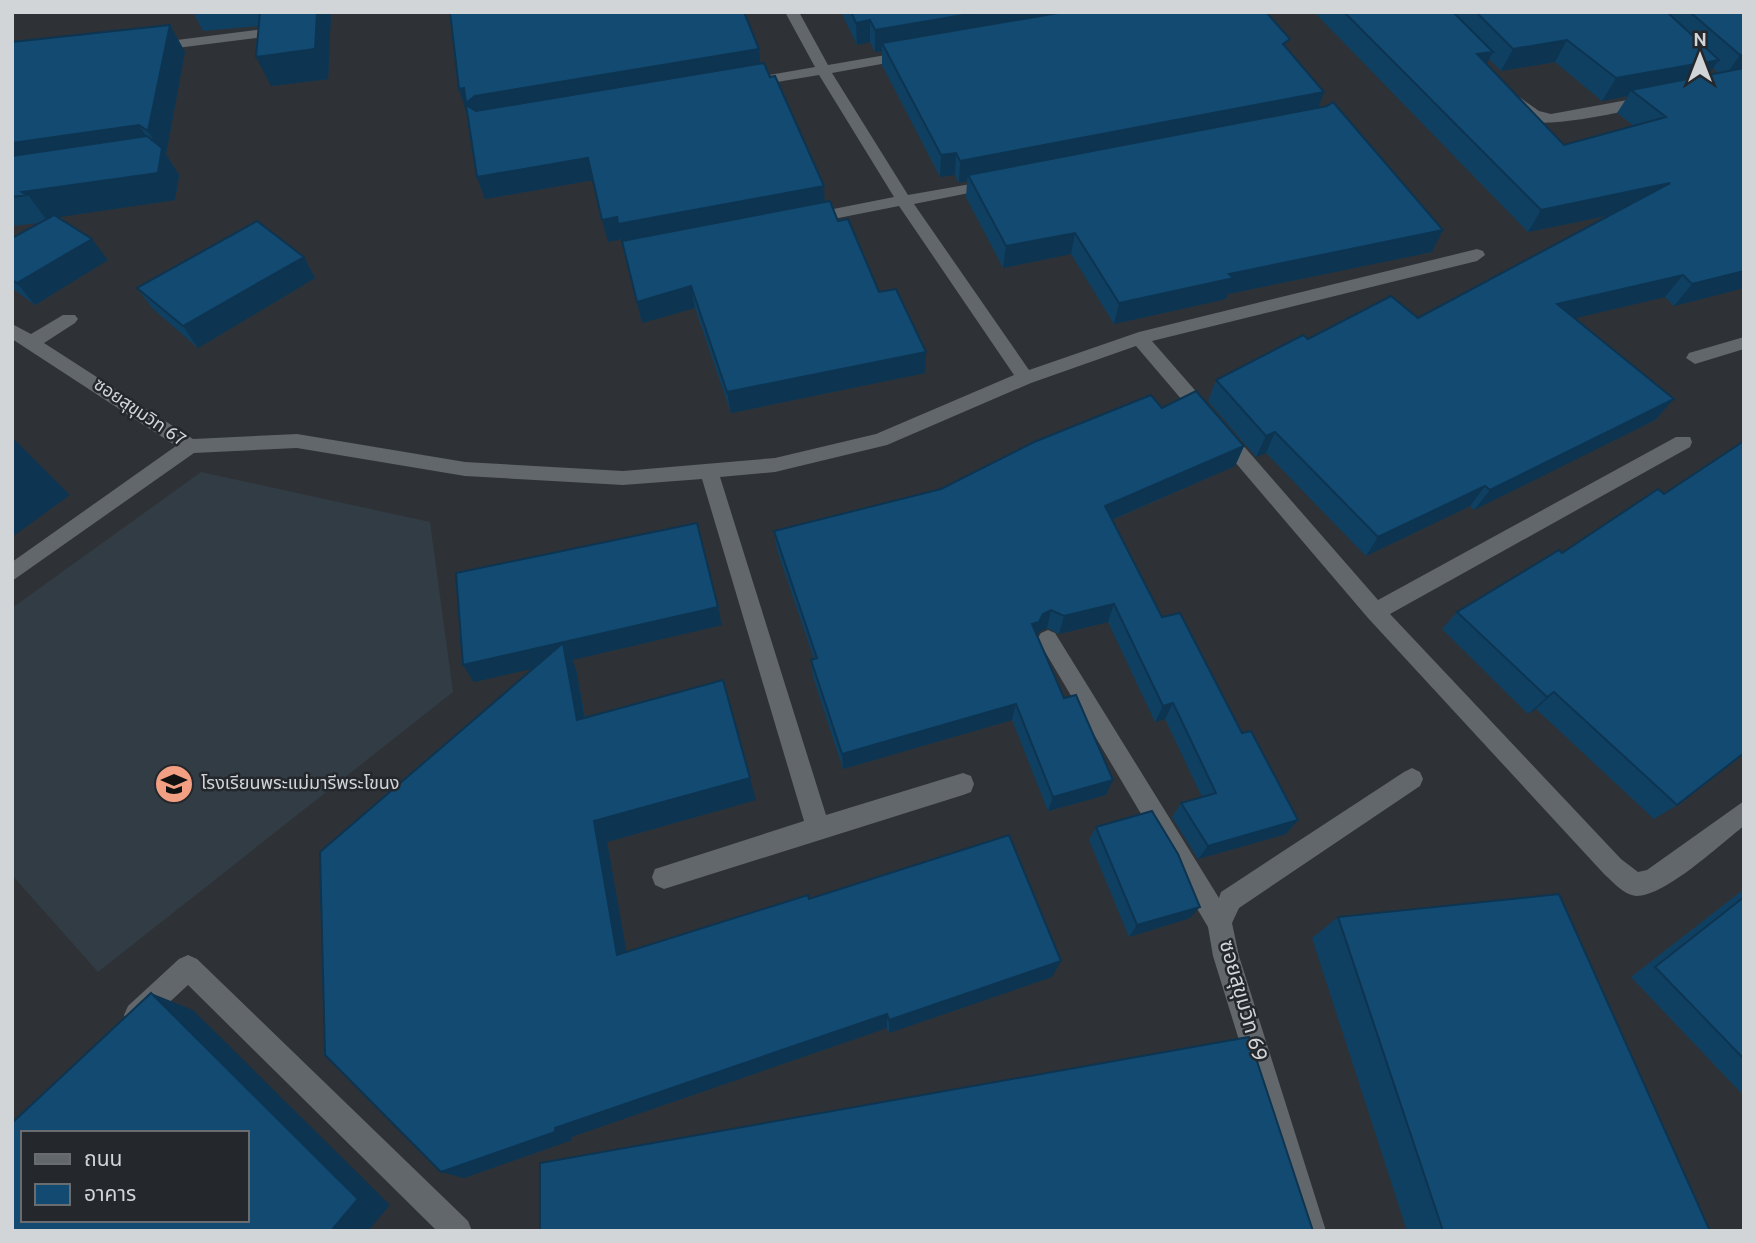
<svg xmlns="http://www.w3.org/2000/svg" width="1756" height="1243" font-family="Overpass,'Noto Sans Thai',sans-serif">
	<style>
		.built { fill: #323c44 }
		.lines { fill: none; stroke-linecap: round; stroke-linejoin: round }
		.minor { fill: #62676c; fill-rule: evenodd }
		.wall { fill: #0f4062; fill-rule: evenodd }
		.shaded-wall { fill: #0d3450 }
		.building { fill: #124a72; stroke: #0d3450; stroke-width: 2; fill-rule: evenodd }
		.labels { text-anchor: middle; dominant-baseline: central; stroke-width: 5; stroke-linejoin: round; paint-order: stroke }
		.street-label { font-size: 18px; fill: #d2d5d7; stroke: #24282c }
		.poi-label { font-size: 18px; fill: #d2d5d7; stroke: #24282c; text-anchor: start }
		.near-street-label { font-size: 21px; fill: #d2d5d7; stroke: #24282c }
	</style>
	<rect width="100%" height="100%" fill="#2e3236"/>
	<polygon class="built" points="201,472 430,522 453,692 98,972 12,875 12,608"/>
	<g class="lines">
		<g class="minor">
			<polygon points="312,12 326,12 318,27 296,33 153,51 146,47 153,43 295,25 308,21"/>
			<path d="M 785,12 L 799,12 L 828,65 L 909,51 L 916,55 L 909,59 L 832,73 L 908,195 L 999,179 L 999,187 L 914,204 L 1029,370 L 1139,332 L 1477,249 L 1483,251 L 1485,255 L 1477,261 L 1152,341 L 1378,600 L 1676,437 L 1690,437 L 1692,442 L 1690,447 L 1390,614 L 1621,859 L 1638,872 L 1647,870 L 1744,801 L 1744,826 C 1719,845 1666,896 1636,896 C 1624,895 1613,882 1605,875 L 1368,618 L 1136,346 L 1031,383 L 887,445 L 775,472 L 720,477 L 826,815 L 963,773 L 971,776 L 974,784 L 971,792 L 963,795 L 664,889 L 655,885 L 652,877 L 655,869 L 804,821 L 702,479 L 623,485 L 465,476 L 297,448 L 194,453 L 12,581 L 12,562 L 176,446 L 12,339 L 12,324 L 31,334 L 63,315 L 75,315 L 78,319 L 75,323 L 44,343 L 193,439 L 297,434 L 465,462 L 623,471 L 775,458 L 876,434 L 1014,375 L 899,206 L 808,224 L 800,219 L 808,214 L 894,197 L 819,75 L 747,87 L 740,83 L 747,79 L 815,67 Z"/>
			<path d="M 1515,94 L 1539,111 L 1551,114 L 1649,96 L 1656,100 C 1645,110 1555,126 1538,122 C 1525,119 1515,108 1508,98 Z"/>
			<polygon points="1744,337 1744,349 1695,364 1686,358 1689,353"/>
			<polygon points="1048,630 1055,633 1219,898 1221,892 1404,772 1412,768 1420,772 1423,779 1420,786 1239,908 1232,923 1239,956 1326,1231 1298,1231 1213,956 1208,927 1041,645 1037,639 1041,633"/>
			<polygon points="188,955 197,959 468,1221 472,1231 437,1231 188,985 146,1024 137,1028 128,1024 124,1015 128,1006 179,959"/>
		</g>
	</g>
	<g class="wall">
		<polygon points="193,12 331,12 328,79 271,86 259,26 203,31"/>
		<polygon points="841,12 1266,12 1287,48 1324,92 1318,108 1432,252 1228,294 1226,299 1114,324 1071,254 1003,268 966,197 967,181 959,183 955,175 940,177 882,65 882,51 875,52 870,42 857,45"/>
		<path d="M 1314,12 L 1744,12 L 1744,288 L 1674,306 L 1665,297 L 1575,318 L 1674,399 L 1655,420 L 1474,510 L 1470,506 L 1366,556 L 1266,453 L 1256,457 L 1208,401 L 1216,380 L 1308,339 L 1418,318 L 1612,215 L 1528,232 ZM 1489,59 L 1501,71 L 1555,62 L 1602,101 L 1628,96 L 1617,113 L 1634,126 L 1564,145 L 1486,64 ZM 1713,68 L 1718,73 L 1708,75 Z"/>
		<polygon points="170,25 185,52 166,154 179,175 175,200 58,217 108,260 35,305 12,288 12,238 38,223 12,226 12,42"/>
		<polygon points="759,49 760,63 770,77 825,202 838,221 879,292 926,352 925,373 731,413 695,308 642,323 622,239 608,242 593,180 485,199 477,177 467,111 466,111"/>
		<polygon points="304,257 315,278 198,348 153,309 137,288"/>
		<polygon points="1162,408 1244,446 1235,466 1112,520 1162,617 1242,733 1298,820 1286,834 1198,859 1172,817 1181,803 1202,797 1165,719 1155,722 1108,622 1059,634 1047,628 1039,632 1037,635 1106,795 1048,811 1012,720 843,769 813,677 811,660 814,659 777,550 774,531 941,489"/>
		<polygon points="1664,494 1677,805 1654,819 1536,709 1528,714 1442,629 1457,612 1562,553"/>
		<polygon points="722,625 572,660 576,669 585,717 756,800 607,842 626,952 809,899 1052,977 889,1033 887,1028 571,1137 572,1140 464,1178 441,1172 534,668 474,682 463,665"/>
		<polygon points="1096,827 1190,918 1129,937 1089,840"/>
		<polygon points="1744,889 1744,1096 1631,977"/>
		<polygon points="1338,917 1710,1231 1407,1231 1312,938"/>
	</g>
	<g class="shaded-wall">
		<polygon points="317,12 331,12 328,79 271,86 256,57"/>
		<polygon points="981,12 1109,12 882,43 882,51 875,52 875,30"/>
		<polygon points="870,20 870,42 857,45 856,23"/>
		<polygon points="170,25 185,52 166,154 179,175 175,200 46,219 28,195 22,192 161,152 148,131"/>
		<polygon points="1567,40 1555,62 1501,71 1513,49"/>
		<polygon points="759,49 761,71 483,118 469,111 466,111 459,89 464,88 475,96"/>
		<polygon points="1493,52 1481,74 1477,54"/>
		<polygon points="1740,55 1744,55 1744,75 1724,78"/>
		<polygon points="1719,60 1703,82 1631,90 1628,96 1602,101 1616,78"/>
		<polygon points="1324,92 1316,114 968,175 967,181 959,183 960,161"/>
		<polygon points="139,125 156,152 12,174 12,143"/>
		<polygon points="956,153 955,175 940,177 941,155"/>
		<polygon points="588,158 593,180 485,199 477,177"/>
		<polygon points="1670,183 1654,206 1528,232 1541,210"/>
		<polygon points="824,186 825,207 623,246 622,239 608,242 602,220"/>
		<polygon points="1443,230 1432,252 1228,294 1226,299 1114,324 1119,303 1229,274"/>
		<polygon points="1075,233 1071,254 1003,268 1006,246"/>
		<polygon points="92,239 108,260 35,305 17,283"/>
		<polygon points="304,257 315,278 198,348 183,326"/>
		<polygon points="1744,271 1744,288 1674,306 1692,284"/>
		<polygon points="1683,275 1665,297 1542,326 1557,304"/>
		<polygon points="691,286 695,308 642,323 637,302"/>
		<polygon points="926,352 925,373 731,413 727,392"/>
		<polygon points="1674,399 1655,420 1474,510 1490,490"/>
		<polygon points="1275,432 1266,453 1256,457 1266,436"/>
		<polygon points="15,440 70,495 12,537 12,442"/>
		<polygon points="1244,446 1235,466 1099,525 1105,506"/>
		<polygon points="1485,486 1470,506 1366,556 1378,537"/>
		<polygon points="1114,604 1108,622 1059,634 1064,616"/>
		<polygon points="718,607 722,625 572,660 576,669 589,744 577,720 567,661 474,682 463,665"/>
		<polygon points="1051,610 1047,628 1039,632 1035,640 1032,624 1043,614"/>
		<polygon points="1554,692 1536,709 1528,714 1547,697"/>
		<polygon points="1173,703 1165,719 1155,722 1163,706"/>
		<polygon points="1016,704 1012,720 843,769 842,754"/>
		<polygon points="750,778 756,800 607,842 630,971 617,955 594,821"/>
		<polygon points="1113,780 1106,795 1048,811 1053,797"/>
		<polygon points="1298,820 1286,834 1198,859 1208,846"/>
		<polygon points="1200,907 1190,918 1129,937 1137,925"/>
		<polygon points="1061,961 1052,977 889,1033 889,1020"/>
		<polygon points="151,993 193,1010 390,1205 368,1231 331,1231"/>
		<polygon points="887,1014 887,1028 571,1137 572,1140 464,1178 441,1172 555,1128"/>
	</g>
	<g class="building">
		<polygon points="260,12 317,12 315,49 256,57"/>
		<polygon points="450,12 744,12 759,49 475,96 466,103 464,88 459,89"/>
		<polygon points="851,12 981,12 875,30 870,20 856,23"/>
		<polygon points="1064,12 1266,12 1290,39 1283,44 1324,92 960,161 956,153 941,155 882,43"/>
		<polygon points="1344,12 1453,12 1493,52 1477,54 1564,145 1666,117 1631,90 1744,68 1744,271 1692,284 1683,275 1557,304 1674,399 1490,490 1485,486 1378,537 1275,432 1266,436 1216,380 1303,335 1308,339 1391,296 1418,318 1670,183 1541,210"/>
		<polygon points="1476,12 1667,12 1719,60 1616,78 1567,40 1513,49"/>
		<polygon points="1690,12 1744,12 1744,55 1740,55"/>
		<polygon points="170,25 148,131 139,125 12,143 12,42"/>
		<polygon points="764,63 770,77 775,76 824,186 618,224 617,217 602,220 588,158 477,177 466,105 476,111"/>
		<polygon points="1333,102 1443,230 1229,274 1234,278 1119,303 1075,233 1006,246 968,175 1327,106"/>
		<polygon points="147,136 162,148 158,173 22,192 28,195 12,197 12,156"/>
		<polygon points="830,201 838,221 848,219 879,292 896,289 926,352 727,392 691,286 637,302 622,241"/>
		<polygon points="54,215 92,239 17,283 12,280 12,238"/>
		<polygon points="257,221 304,257 183,326 137,288"/>
		<polygon points="1196,391 1244,446 1105,506 1162,617 1180,613 1242,733 1251,731 1298,820 1208,846 1181,803 1216,793 1173,703 1163,706 1114,604 1064,616 1051,610 1043,614 1039,622 1032,624 1064,698 1076,695 1113,780 1053,797 1016,704 842,754 811,660 817,658 774,531 941,489 1034,442 1151,395 1162,408"/>
		<polygon points="1744,441 1744,753 1677,805 1554,692 1547,697 1457,612 1559,550 1562,553 1658,489 1664,494"/>
		<polygon points="697,523 718,607 463,665 456,573"/>
		<polygon points="563,643 577,720 723,680 750,778 594,821 617,955 808,895 809,899 1009,835 1061,961 889,1020 887,1014 555,1128 555,1132 441,1172 325,1055 320,852"/>
		<polygon points="1152,811 1178,854 1200,907 1137,925 1096,827"/>
		<polygon points="1559,894 1710,1231 1443,1231 1338,917"/>
		<polygon points="1744,897 1744,1059 1655,967"/>
		<path d="M 151,993 L 358,1199 L 331,1231 L 12,1231 L 12,1123 ZM 23,1133 L 247,1133 L 247,1220 L 23,1220 Z"/>
		<polygon points="1249,1037 1313,1231 540,1231 540,1163"/>
	</g>
	<defs>
		<symbol id="school-disc" viewBox="-11 -11 22 22"><circle r="9.5" fill="#f39f84" stroke="#24282c"/><path d="M0-5L7-2L0 1L-7-2ZM-4 1L0 2.5L4 1V4Q0 6-4 4Z" fill="#111"/></symbol>
	</defs>
	<g fill-rule="evenodd">
		<use href="#school-disc" x="152" y="762" width="44" height="44"/>
	</g>
	<g class="labels">
		<g class="street-label">
			<text transform="translate(139 413) rotate(34)">ซอยสุขุมวิท 67</text>
		</g>
		<g class="poi-label">
			<text x="201" y="784">โรงเรียนพระแม่มารีพระโขนง</text>
		</g>
		<g class="near-street-label">
			<text transform="translate(1242 1001) rotate(74)">ซอยสุขุมวิท 69</text>
		</g>
	</g>
	<rect width="1756" height="1243" fill="none" stroke="#d2d5d7" stroke-width="28"/>
	<rect x="21" y="1131" width="228" height="91" fill="#24282c" stroke="#6a6d70" stroke-width="2"/>
	<rect x="35" y="1154" width="35" height="10" fill="#62676c" stroke="#6a6d70" stroke-width="2"/>
	<text x="84" y="1166" font-size="21" fill="#d2d5d7">ถนน</text>
	<rect x="35" y="1184" width="35" height="21" fill="#124a72" stroke="#6a6d70" stroke-width="2"/>
	<text x="84" y="1201" font-size="21" fill="#d2d5d7">อาคาร</text>
	<g transform="translate(1700 56)" stroke="#24282c" stroke-width="5" paint-order="stroke">
	<path d="M0-5L12 26L0 18L-12 26Z" fill="#d2d5d7"/>
	<text y="-10" font-size="19" font-weight="bold" text-anchor="middle" fill="#d2d5d7">N</text>
	</g>
</svg>
